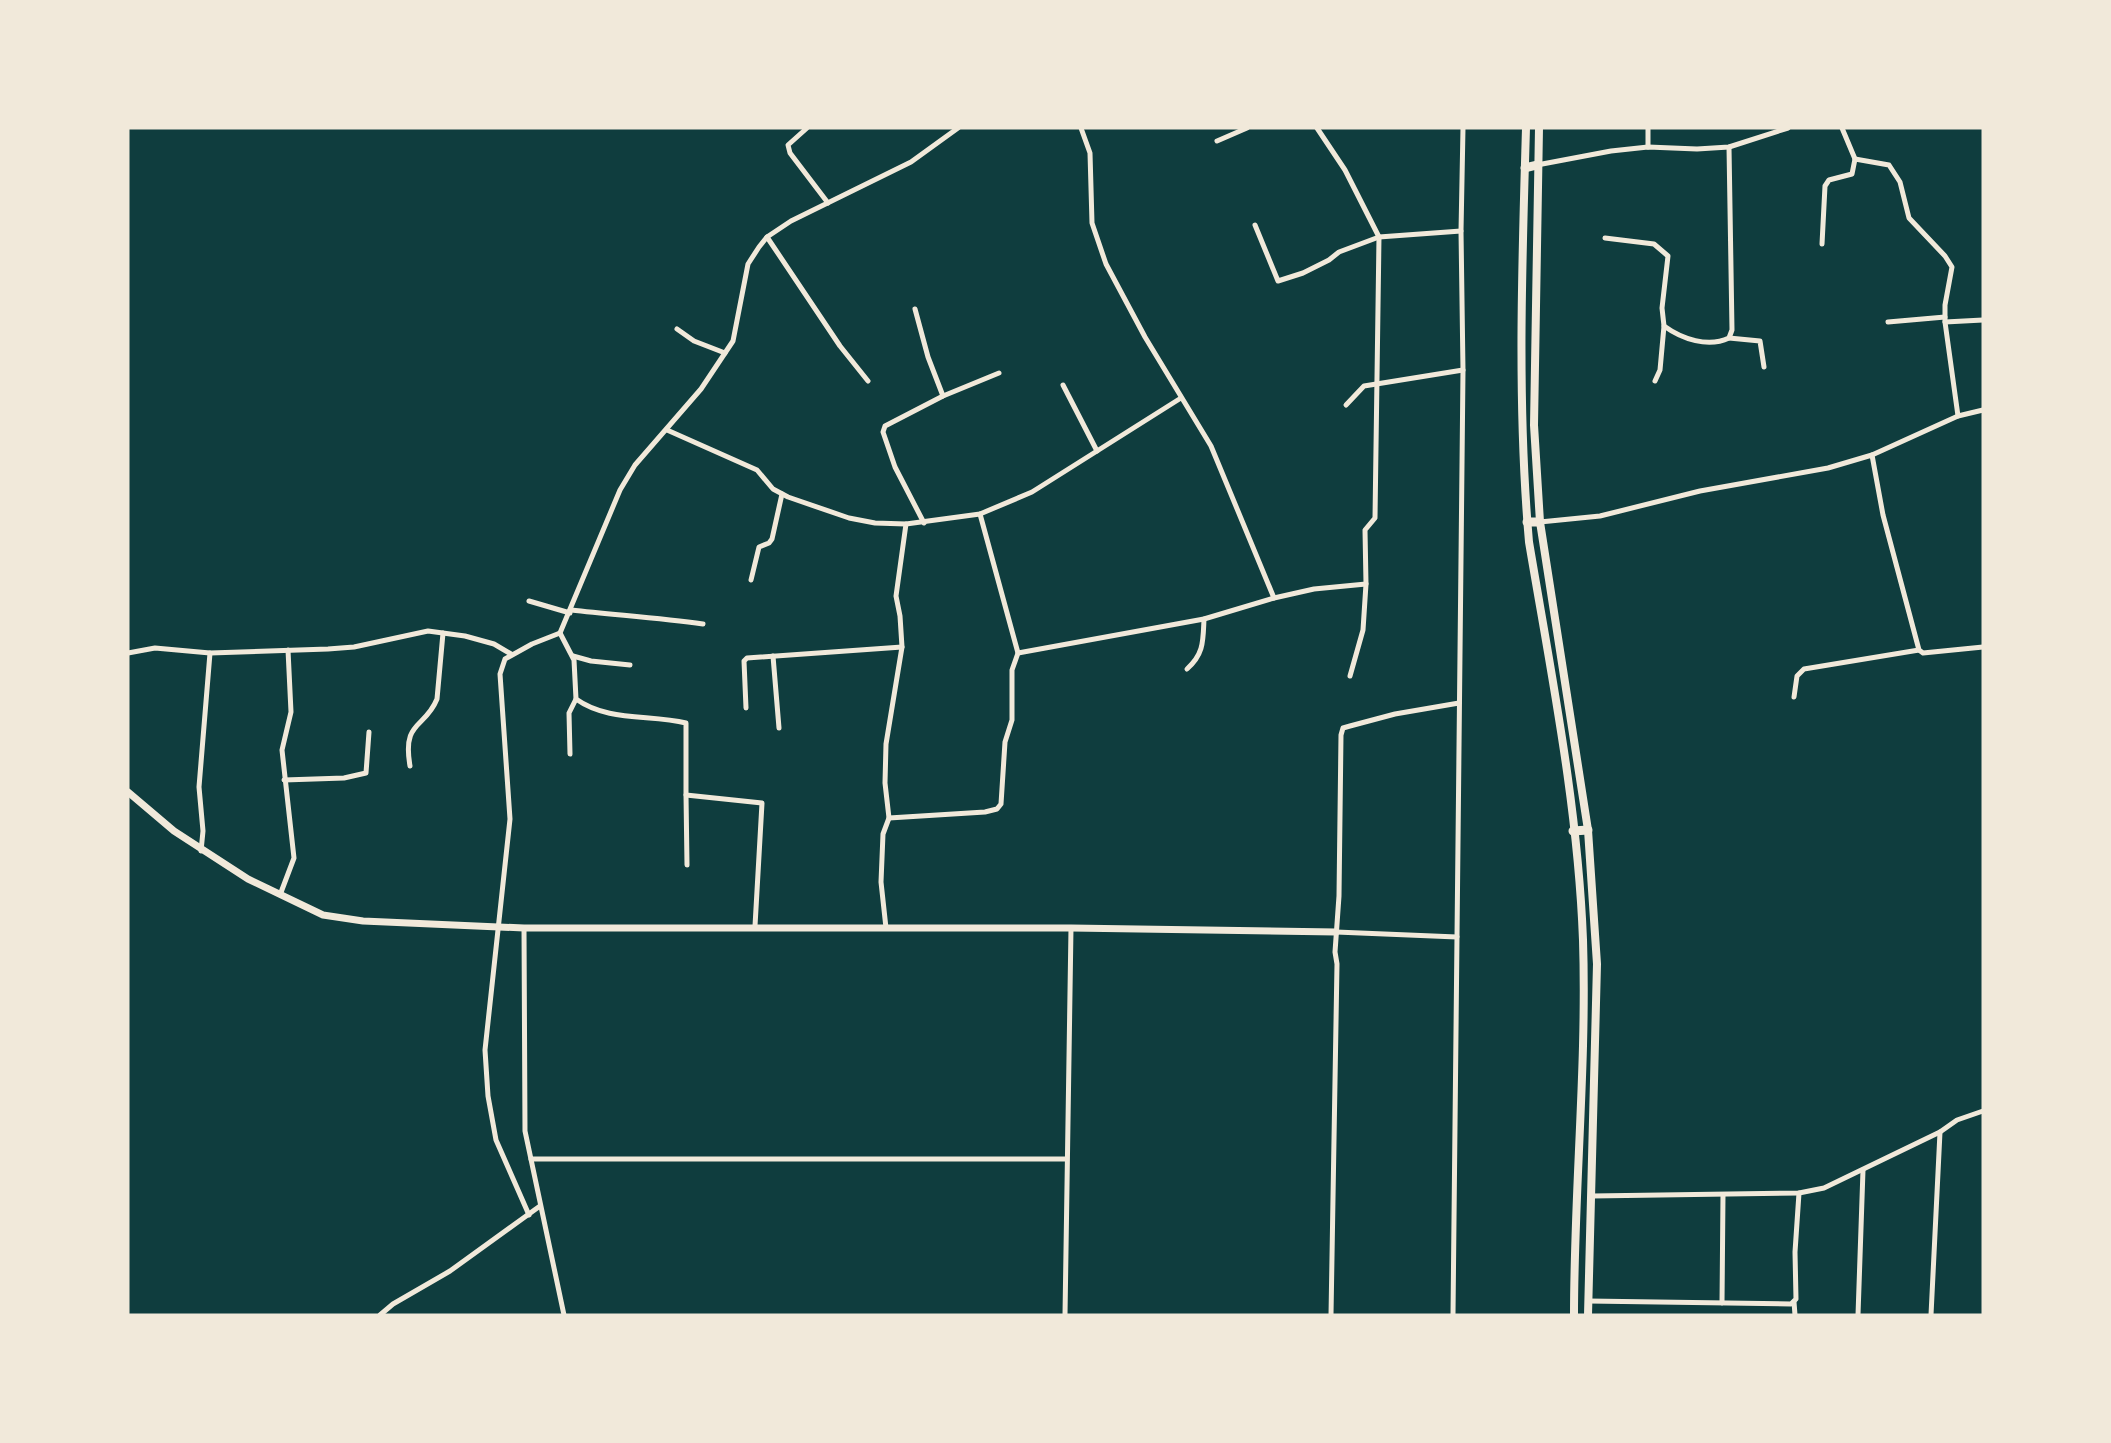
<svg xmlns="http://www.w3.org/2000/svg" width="2111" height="1443" font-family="Roboto,sans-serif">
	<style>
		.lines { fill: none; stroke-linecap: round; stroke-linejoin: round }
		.minor { stroke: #f1e9da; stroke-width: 5 }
		.tertiary { stroke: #f1e9da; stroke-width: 7 }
		.secondary { stroke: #f1e9da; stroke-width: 8 }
		.primary { stroke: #f1e9da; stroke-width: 9 }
	</style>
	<rect width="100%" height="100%" fill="#0f3d3e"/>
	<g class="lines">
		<g class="minor">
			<polyline points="807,128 788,145 790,153 828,203"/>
			<polyline points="1081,128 1090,153 1092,223 1106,264 1145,337 1211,446 1274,598"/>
			<polyline points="1648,128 1648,147"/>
			<polyline points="1842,128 1855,159 1889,165 1900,182 1909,218 1945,256 1952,267 1945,305 1945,322 1958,416"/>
			<polyline points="1217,141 1247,128"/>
			<polyline points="1537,165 1611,151 1648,147 1697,149 1729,147 1788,128"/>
			<polyline points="1255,225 1278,281 1303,273 1329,260 1339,252 1379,237 1461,231"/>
			<polyline points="767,237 840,346 868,381"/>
			<path d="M 1605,238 L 1654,244 L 1668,256 L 1662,308 L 1664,326 C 1682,339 1708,348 1729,338 L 1732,330 L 1729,147"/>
			<polyline points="1822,244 1825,186 1829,180 1852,174 1855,159"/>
			<polyline points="915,309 928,357 943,396"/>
			<polyline points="1888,322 1945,317"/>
			<polyline points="1945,322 1983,320"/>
			<polyline points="677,329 694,341 725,353"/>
			<polyline points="1729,338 1760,341 1764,367"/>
			<polyline points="1655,381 1660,370 1664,326"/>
			<polyline points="1063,385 1097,451"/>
			<polyline points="1346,405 1364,386 1463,370"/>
			<polyline points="667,430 757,470 773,489 788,497 849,518 875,523 906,524 980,514 1032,492 1181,398"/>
			<polyline points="1872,455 1883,515 1919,650 1923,653 1983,647"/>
			<polyline points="1540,522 1600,516 1700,491 1828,468 1872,455 1958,416 1983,410"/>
			<polyline points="924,523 895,467 883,432 885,426 943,396 999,373"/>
			<polyline points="751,580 759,547 769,543 772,539 782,494"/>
			<polyline points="529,601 570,613"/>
			<path d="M 571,610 C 615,615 659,618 703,624"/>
			<path d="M 560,633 L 574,660 L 576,699 C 608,722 650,714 686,723 L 686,795 L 762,803 L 755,926"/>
			<polyline points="128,653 155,648 210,653 328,649 354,647 428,631 465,636 494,644 511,654"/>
			<polyline points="1018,653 1204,619 1274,598 1314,589 1366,584 1365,530 1375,518 1379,237 1345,170 1317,128"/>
			<polyline points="573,656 591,661 630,665"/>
			<polyline points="773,656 779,728"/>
			<path d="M 1187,669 C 1204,654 1203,641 1204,619"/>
			<polyline points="1350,676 1363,630 1366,584"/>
			<polyline points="1794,697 1797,676 1804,669 1919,650"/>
			<polyline points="746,708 744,661 747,658 902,647"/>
			<polyline points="570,754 569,713 576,699"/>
			<path d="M 410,766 C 402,720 425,729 437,699 L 443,633"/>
			<polyline points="284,780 344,778 366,773 369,732"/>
			<polyline points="686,795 687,865"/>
			<polyline points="889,818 985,812 997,809 1001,804 1005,742 1012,720 1012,670 1018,653 980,514"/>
			<polyline points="201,851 203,831 199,787 210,653"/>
			<polyline points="280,895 294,858 282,750 291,712 288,650"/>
			<polyline points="524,928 525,1131 564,1315"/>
			<polyline points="886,928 881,882 883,834 889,818 885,783 886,744 902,647 900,616 896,596 906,524"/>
			<polyline points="1336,932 1457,937"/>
			<polyline points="531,1159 1066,1159"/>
			<polyline points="1592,1196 1799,1193 1824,1188 1940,1132 1957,1120 1983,1111"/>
			<polyline points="529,1215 496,1140 488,1096 485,1050 510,819 500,674 505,659 532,644 560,633 620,490 635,465 701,389 733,341 748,264 759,247 767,237 791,221 911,162 958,128"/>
			<polyline points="1588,1301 1791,1304 1796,1299 1795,1252 1799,1193"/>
			<polyline points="1794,1302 1795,1315"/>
			<polyline points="1722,1303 1723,1195"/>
			<polyline points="380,1315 393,1304 450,1271 540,1206"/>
			<polyline points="1065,1315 1071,928"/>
			<polyline points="1331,1315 1337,964 1335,952 1339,896 1341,735 1343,728 1350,726 1395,714 1459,703"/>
			<polyline points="1453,1315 1463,370 1461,231 1463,128"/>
			<polyline points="1858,1315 1863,1170"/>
			<polyline points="1931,1315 1940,1132"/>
		</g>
		<polyline class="tertiary" points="128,792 174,831 248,879 323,915 363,921 524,928 1071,928 1336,932"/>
		<g class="secondary">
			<path d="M 1526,128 C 1522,266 1517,404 1529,542 C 1551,673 1578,806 1583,940 C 1587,1065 1574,1190 1574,1315"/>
			<polyline points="1539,128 1534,425 1540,522 1588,830 1597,964 1588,1315"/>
		</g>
		<g class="primary">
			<polyline points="1525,168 1537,165"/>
			<polyline points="1527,522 1540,522"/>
			<polyline points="1573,831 1588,830"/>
		</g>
	</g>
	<rect width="2111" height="1443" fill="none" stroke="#f1e9da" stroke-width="259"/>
</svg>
